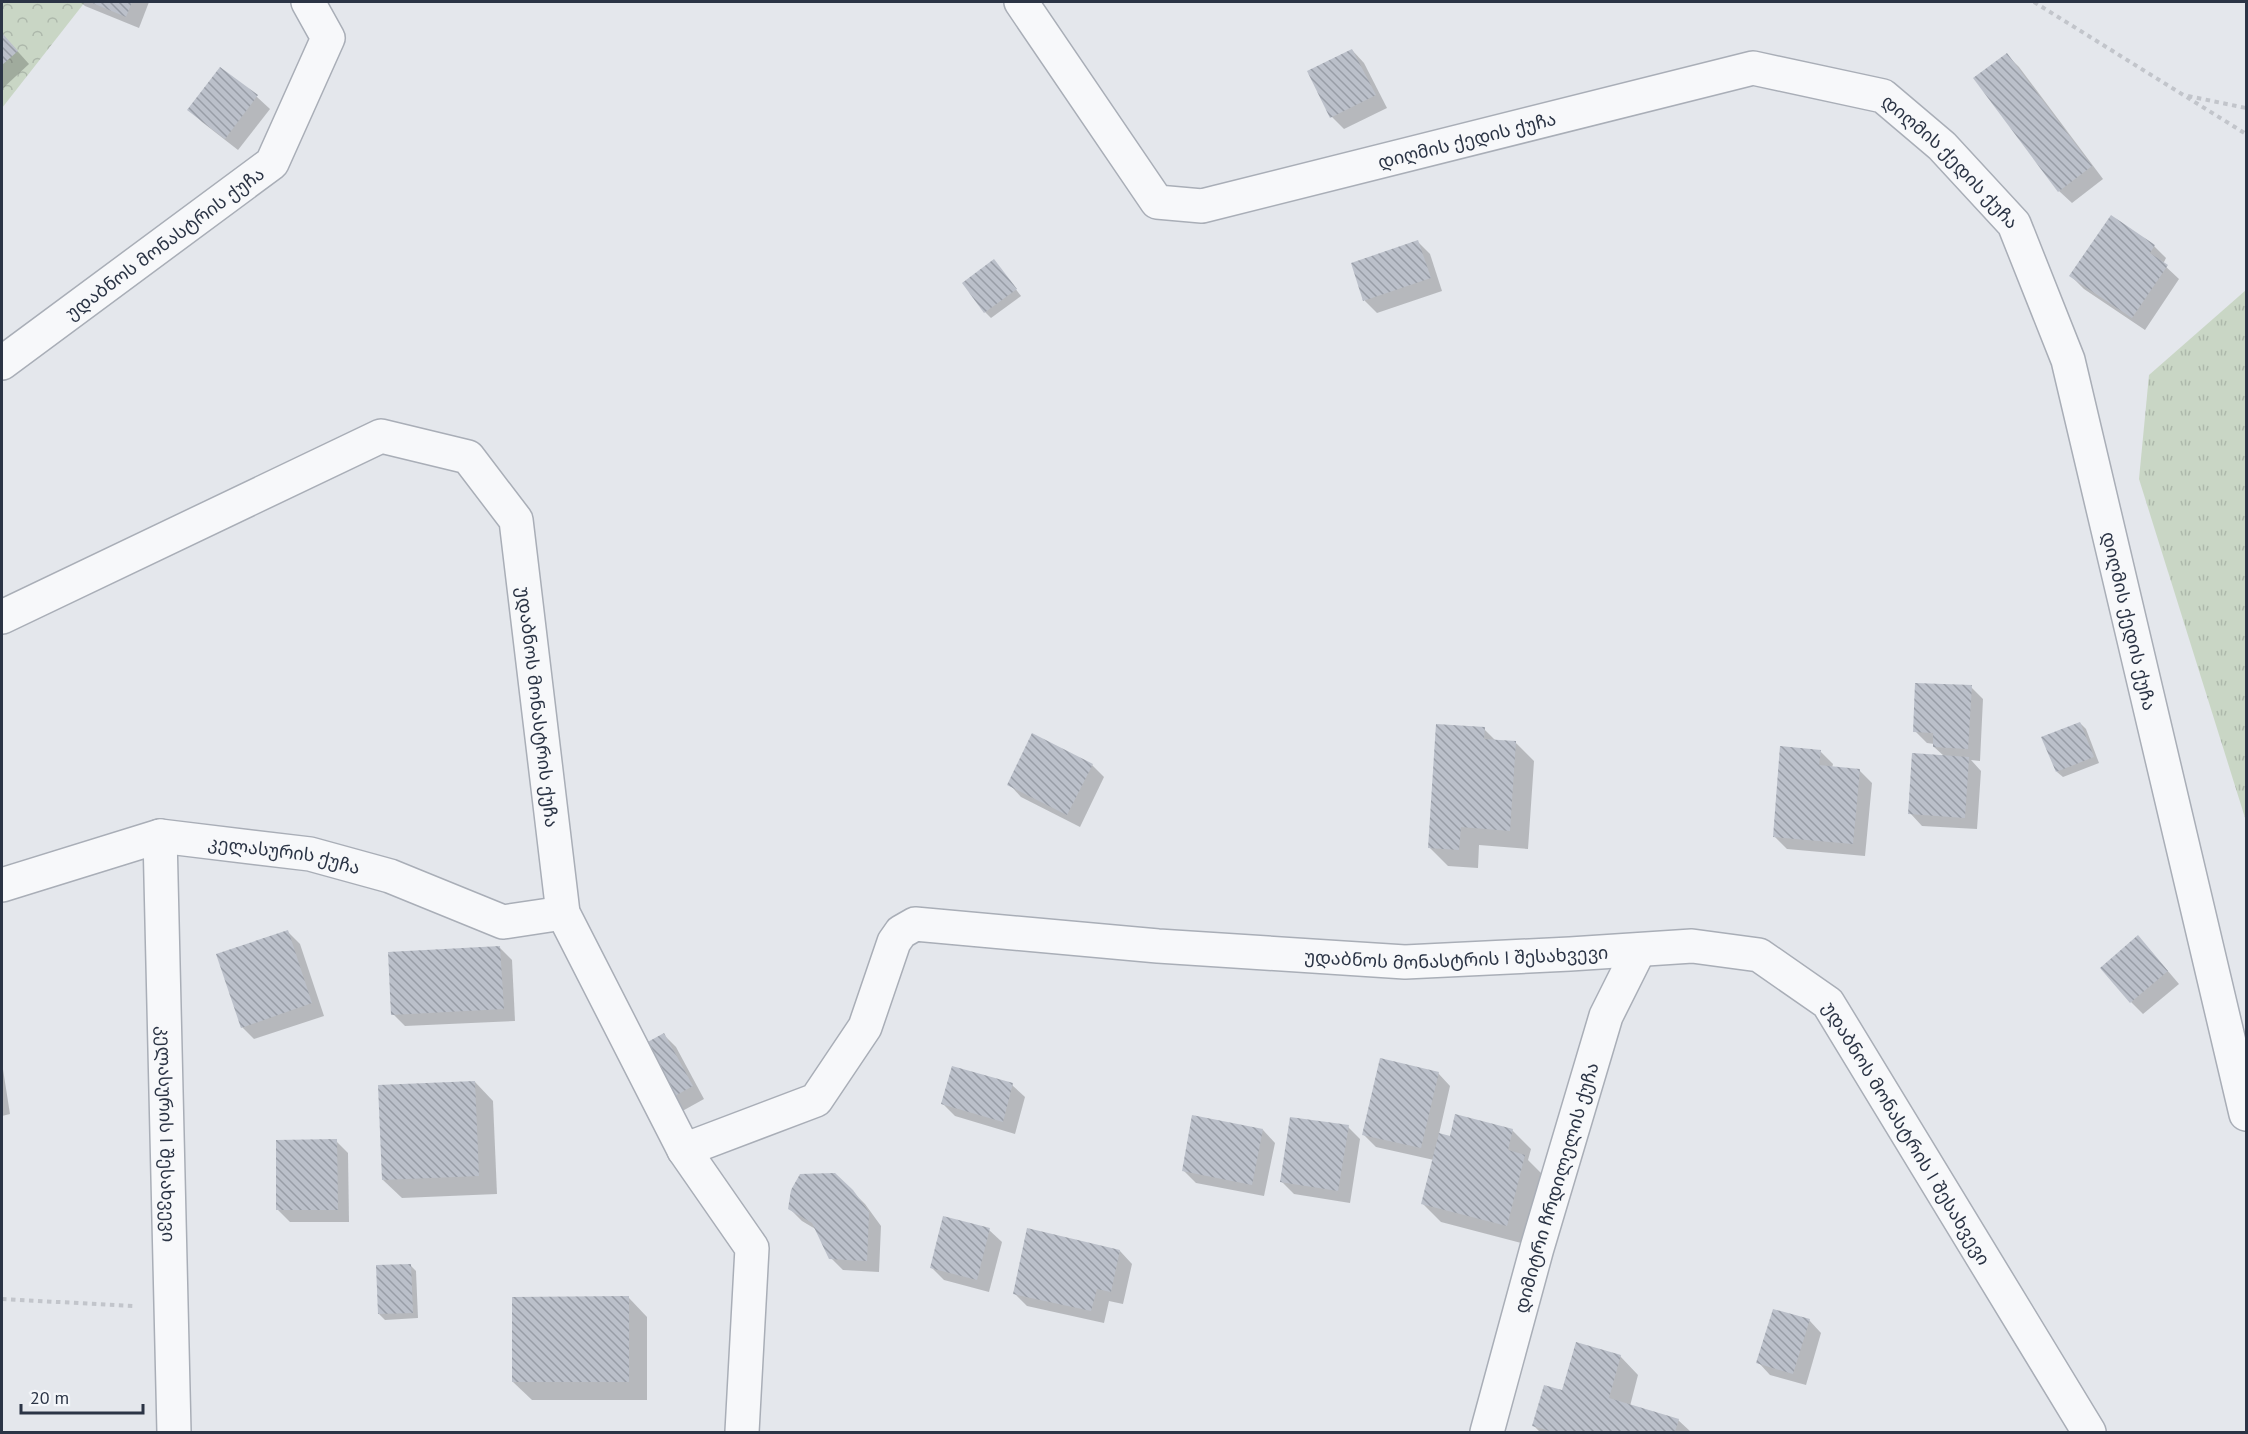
<svg xmlns="http://www.w3.org/2000/svg" width="2248" height="1434" font-family="'PT Sans','Noto Sans Georgian',sans-serif">
	<style>
		.grass { fill: url(#grass-tufts) }
		.forest { fill: url(#forest-crowns) }
		.shadow { fill: #0003 }
		.building { fill: url(#building-back-hatch) }
		.lines { fill: none; stroke-linecap: round; stroke-linejoin: round }
		.minor-casing { stroke: #a9aeb7; stroke-width: 36 }
		.path { stroke: #c2c5cb; stroke-width: 4; stroke-dasharray: 4.5 4.5; stroke-linecap: butt }
		.minor { stroke: #f7f8fa; stroke-width: 33 }
		.labels { text-anchor: middle; dominant-baseline: central; stroke-width: 6; stroke-linejoin: round; paint-order: stroke }
		.street-label { font-size: 18px; fill: #2b3445; stroke: #f4f6f9 }
	</style>
	<defs>
		<pattern id="grass-tufts" width="24" height="20" patternUnits="userSpaceOnUse" patternTransform="scale(1.5)"><rect width="24" height="20" fill="#c9d6c5"/><path d="M3 7l-1-3M5 7V3M7 7l1-3M15 17l-1-3M17 17v-4M19 17l1-3" fill="none" stroke="#adb8ab"/></pattern>
		<pattern id="forest-crowns" width="20" height="18" patternUnits="userSpaceOnUse" patternTransform="scale(1.5)"><rect width="20" height="18" fill="#c9d6c5"/><path d="M2 6a3 3 0 1 1 6 0M12 15a3 3 0 1 1 6 0" fill="none" stroke="#adb8ab"/></pattern>
		<pattern id="building-back-hatch" width="6" height="6" patternUnits="userSpaceOnUse" patternTransform="scale(1.5)"><rect width="6" height="6" fill="#bbc0ca"/><path d="M-1 5l2 2M0 0l6 6M5-1l2 2" fill="none" stroke="#989da6"/></pattern>
	</defs>
	<rect width="100%" height="100%" fill="#e4e7ec"/>
	<polygon class="grass" points="2246,290 2246,821 2139,479 2149,375"/>
	<polygon class="forest" points="2,2 85,2 2,108"/>
	<g class="shadow">
		<polygon points="80,2 149,2 139,28 85,6"/>
		<polygon points="2,34 29,64 2,89"/>
		<polygon points="1352,50 1364,63 1387,108 1344,129 1332,117"/>
		<polygon points="2007,55 2019,67 2103,179 2072,203 2059,191"/>
		<polygon points="220,69 257,97 270,109 238,150 202,122 189,110"/>
		<polygon points="1417,241 1430,254 1442,291 1377,313 1365,301 1352,264"/>
		<polygon points="2154,246 2166,258 2163,264 2179,279 2145,330 2084,289 2071,276"/>
		<polygon points="994,261 1021,296 991,318 985,312"/>
		<polygon points="1971,687 1983,699 1980,761 1971,760 1981,771 1977,829 1922,826 1910,813 1944,756 1934,747 1934,744 1927,743 1915,731"/>
		<polygon points="2080,723 2086,729 2099,763 2063,777 2057,772"/>
		<polygon points="1484,729 1496,741 1515,742 1534,761 1528,849 1479,845 1478,868 1448,866 1429,847"/>
		<polygon points="1820,751 1833,764 1832,768 1859,770 1872,783 1865,856 1787,849 1774,836"/>
		<polygon points="1092,765 1104,777 1080,827 1021,797 1009,784"/>
		<polygon points="288,932 300,944 324,1016 254,1039 242,1027"/>
		<polygon points="500,948 512,960 515,1021 405,1026 393,1014"/>
		<polygon points="2150,950 2179,984 2143,1014 2131,1002"/>
		<polygon points="664,1035 676,1047 704,1099 677,1114"/>
		<polygon points="2,1063 10,1114 2,1116"/>
		<polygon points="1438,1073 1450,1086 1439,1134 1451,1137 1512,1130 1531,1149 1528,1160 1543,1175 1525,1244 1441,1222 1423,1204 1434,1160 1376,1147 1364,1135"/>
		<polygon points="475,1082 493,1101 497,1194 402,1198 383,1180"/>
		<polygon points="1012,1085 1025,1097 1015,1134 955,1116 943,1104"/>
		<polygon points="1348,1127 1360,1139 1350,1203 1294,1194 1281,1181"/>
		<polygon points="1263,1130 1275,1143 1264,1196 1196,1183 1183,1170"/>
		<polygon points="336,1141 348,1153 349,1222 290,1222 278,1210"/>
		<polygon points="852,1191 865,1204 881,1226 879,1272 843,1270 831,1258 817,1230 802,1221 790,1209"/>
		<polygon points="989,1230 1002,1242 989,1292 944,1280 932,1268"/>
		<polygon points="1120,1251 1132,1264 1123,1304 1109,1301 1104,1323 1027,1306 1014,1293"/>
		<polygon points="410,1265 416,1271 418,1318 385,1320 379,1314"/>
		<polygon points="629,1298 647,1317 647,1400 532,1400 513,1382"/>
		<polygon points="1809,1320 1821,1333 1806,1385 1770,1375 1758,1362"/>
		<polygon points="1620,1356 1638,1375 1630,1406 1678,1420 1691,1432 1540,1432 1534,1426 1563,1392"/>
	</g>
	<g class="building">
		<polygon points="90,2 132,2 126,17"/>
		<polygon points="2,33 18,51 2,65"/>
		<polygon points="1352,49 1376,95 1330,118 1307,71"/>
		<polygon points="2007,53 2092,166 2058,192 1973,78"/>
		<polygon points="220,67 258,95 225,139 187,110"/>
		<polygon points="2111,215 2155,245 2150,253 2168,265 2132,318 2069,276"/>
		<polygon points="1418,240 1431,278 1363,301 1351,263"/>
		<polygon points="994,259 1017,289 984,313 962,283"/>
		<polygon points="1915,683 1972,685 1968,749 1933,747 1933,733 1913,732"/>
		<polygon points="2080,722 2094,757 2056,772 2041,737"/>
		<polygon points="1436,724 1485,727 1484,739 1516,741 1510,831 1461,827 1459,850 1428,848"/>
		<polygon points="1032,733 1093,764 1067,815 1007,785"/>
		<polygon points="1780,746 1821,750 1819,765 1860,769 1853,844 1773,837"/>
		<polygon points="1912,753 1969,757 1965,818 1908,814"/>
		<polygon points="288,930 312,1003 241,1028 216,954"/>
		<polygon points="2138,935 2168,971 2130,1003 2100,968"/>
		<polygon points="500,946 504,1009 391,1015 388,952"/>
		<polygon points="664,1033 693,1086 664,1102 635,1049"/>
		<polygon points="1380,1058 1439,1072 1421,1148 1362,1135"/>
		<polygon points="952,1066 1013,1083 1003,1122 941,1104"/>
		<polygon points="475,1081 479,1176 382,1180 378,1085"/>
		<polygon points="1455,1114 1513,1129 1508,1150 1525,1155 1507,1226 1421,1204 1439,1133 1450,1136"/>
		<polygon points="1192,1115 1263,1129 1252,1185 1182,1171"/>
		<polygon points="1290,1117 1349,1125 1338,1191 1280,1182"/>
		<polygon points="337,1139 338,1210 276,1210 276,1140"/>
		<polygon points="835,1173 853,1190 869,1212 867,1261 829,1259 812,1223 788,1209 791,1190 800,1174"/>
		<polygon points="943,1216 990,1228 977,1280 930,1268"/>
		<polygon points="1027,1228 1120,1250 1111,1292 1097,1289 1091,1311 1013,1294"/>
		<polygon points="411,1264 413,1313 378,1314 376,1265"/>
		<polygon points="629,1296 629,1382 512,1382 512,1297"/>
		<polygon points="1773,1309 1810,1319 1793,1374 1756,1363"/>
		<polygon points="1576,1342 1621,1355 1609,1398 1679,1419 1675,1432 1554,1432 1532,1426 1544,1385 1562,1390"/>
	</g>
	<g class="lines">
		<defs>
			<g id="minor">
				<path id="s1" d="M 1021,2 L 1157,202 L 1202,206 L 1753,68 L 1883,96 L 1942,146 L 2014,224 L 2068,360 L 2246,1114"/>
				<path id="s2" d="M 2,363 L 272,163 L 328,38 L 308,2"/>
				<path id="s3" d="M 2,617 L 381,436 L 468,457 L 516,520 L 563,913 L 684,1150 L 752,1248 L 742,1432"/>
				<path id="s4" d="M 160,836 L 174,1432"/>
				<path id="s5" d="M 2,885 L 160,836 L 310,854 L 390,876 L 503,922 L 563,913"/>
				<path id="s6" d="M 684,1150 L 816,1100 L 865,1027 L 894,942 L 901,932 L 915,924 L 1158,946 L 1405,962 L 1570,954 L 1692,946 L 1759,955 L 1828,1003 L 2089,1432"/>
				<path id="s7" d="M 1487,1432 L 1537,1248 L 1606,1016 L 1639,950"/>
			</g>
		</defs>
		<use href="#minor" class="minor-casing"/>
		<g class="path">
			<polyline points="2034,2 2246,134"/>
			<polyline points="2188,96 2246,108"/>
			<polyline points="2,1299 133,1306"/>
		</g>
		<use href="#minor" class="minor"/>
	</g>
	<g class="labels">
		<g class="street-label">
			<text stroke="none"><textPath href="#s1" startOffset="560">დიღმის ქედის ქუჩა</textPath></text>
			<text stroke="none"><textPath href="#s1" startOffset="1082">დიღმის ქედის ქუჩა</textPath></text>
			<text stroke="none"><textPath href="#s2" startOffset="202">უდაბნოს მონასტრის ქუჩა</textPath></text>
			<text stroke="none"><textPath href="#s1" startOffset="1586">დიღმის ქედის ქუჩა</textPath></text>
			<text stroke="none"><textPath href="#s3" startOffset="777">უდაბნოს მონასტრის ქუჩა</textPath></text>
			<text stroke="none"><textPath href="#s5" startOffset="291">კელასურის ქუჩა</textPath></text>
			<text stroke="none"><textPath href="#s6" startOffset="890">უდაბნოს მონასტრის I შესახვევი</textPath></text>
			<text stroke="none"><textPath href="#s4" startOffset="298">კელასურის I შესახვევი</textPath></text>
			<text stroke="none"><textPath href="#s6" startOffset="1430">უდაბნოს მონასტრის I შესახვევი</textPath></text>
			<text stroke="none"><textPath href="#s7" startOffset="254">დიმიტრი ჩრდილელის ქუჩა</textPath></text>
		</g>
	</g>
	<rect width="2248" height="1434" fill="none" stroke="#2b3445" stroke-width="6"/>
	<path d="M21 1404v9h122v-9" fill="none" stroke="#2b3445" stroke-width="3"/>
	<text x="30" y="1404" font-size="18" fill="#2b3445" stroke="#f4f6f9" stroke-width="4.5" paint-order="stroke">20 m</text>
</svg>
